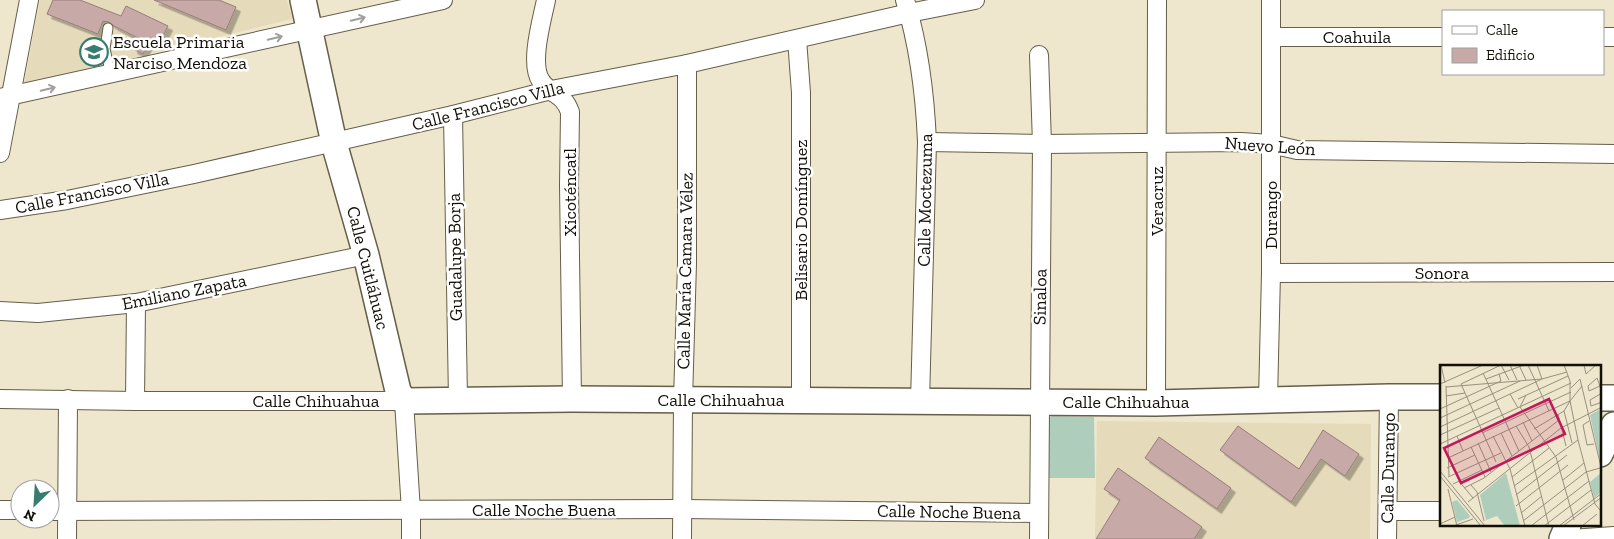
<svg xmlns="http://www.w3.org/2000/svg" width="1614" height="539" font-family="'Zilla Slab',serif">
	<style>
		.built { fill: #e5daba }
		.green { fill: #aecdba }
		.building { fill: #c7aaa7; stroke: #977c79; filter: url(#shadow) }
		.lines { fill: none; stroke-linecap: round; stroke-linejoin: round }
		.lane-casing { stroke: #655e48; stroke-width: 11 }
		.street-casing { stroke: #655e48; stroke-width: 20 }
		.secondary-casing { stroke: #655e48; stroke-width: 28 }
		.lane { stroke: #fff; stroke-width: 9 }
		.street { stroke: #fff; stroke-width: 18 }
		.secondary { stroke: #fff; stroke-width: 25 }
		.oneway { stroke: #a09f9c }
		.labels { text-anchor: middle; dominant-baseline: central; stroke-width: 5; stroke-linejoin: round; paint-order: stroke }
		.street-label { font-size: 18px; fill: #120f07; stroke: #fff }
		.poi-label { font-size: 18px; fill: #120f07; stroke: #fff; text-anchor: start }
		.inset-road { fill: none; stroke: #96907e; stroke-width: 1 }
		.view { fill: #c2185b; fill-opacity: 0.15; stroke: #c2185b; stroke-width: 2.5 }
		.inset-edge { fill: none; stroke: #120f07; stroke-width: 2.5 }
	</style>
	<defs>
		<filter id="shadow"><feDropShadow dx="4.5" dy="4.5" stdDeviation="0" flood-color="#0004"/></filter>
	</defs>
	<rect width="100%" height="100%" fill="#eee6cd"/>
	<g class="built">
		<polygon points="40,0 287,0 292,19 24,84"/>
		<polygon points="1097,421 1371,424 1370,539 1095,539"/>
	</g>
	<polygon class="green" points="1052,416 1094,417 1095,478 1044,478 1044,422"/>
	<g class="building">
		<polygon points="53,0 80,0 121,16 126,6 168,26 158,46 149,42 143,54 133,49 138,38 114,26 109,22 103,21 98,34 47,14"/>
		<polygon points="154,0 219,0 236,7 226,30"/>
		<polygon points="1238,426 1299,469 1323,430 1359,454 1345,476 1321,459 1291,502 1220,450"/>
		<polygon points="1159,437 1231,488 1217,509 1145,458"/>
		<polygon points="1118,468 1202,527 1194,539 1096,539 1120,500 1104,489"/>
	</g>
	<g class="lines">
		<defs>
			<polyline id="lane" points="108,28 105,49 111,75"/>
			<g id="street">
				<path d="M 546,0 C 542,20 529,64 541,81 C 550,95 563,92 570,112 L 569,185 L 572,399"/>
				<path d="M 905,0 C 919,46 925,94 927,142 L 920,402"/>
				<polyline points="1272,37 1443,37"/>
				<polyline points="1603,37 1614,37"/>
				<polyline points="797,39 801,93 801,400"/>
				<polyline points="1039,55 1042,144 1039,539"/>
				<polyline points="0,98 443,0"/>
				<polyline points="453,115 458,399"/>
				<polyline points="927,142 1042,144 1241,142 1271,144 1297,150 1614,154"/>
				<polyline points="0,153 29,0"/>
				<polyline points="0,210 67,200 194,174 453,115 551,90 687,64 909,13 975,0"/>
				<polyline points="1271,273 1614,272"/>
				<polyline points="0,311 38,313 136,303 366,255"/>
				<polyline points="0,399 135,401 404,401 411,511 411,539"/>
				<polyline points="1268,400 1271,273 1271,0"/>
				<polyline points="135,401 136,303"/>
				<polyline points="1156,403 1157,0"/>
				<polyline points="0,510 20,510"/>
				<polyline points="50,511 683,509 1039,513"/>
				<polyline points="1388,511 1442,511"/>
				<polyline points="67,539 68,399"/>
				<polyline points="682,539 683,401 687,263 687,64"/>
				<polyline points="1387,539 1389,397"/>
				<polyline points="1570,539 1614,536"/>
			</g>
			<g id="secondary">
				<polyline points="303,0 334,143 366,255 398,391 404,401 572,399 1156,403 1389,397 1442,397"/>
				<polyline points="1600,398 1614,398"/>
				<polyline points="1600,454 1614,425"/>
				<polyline points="1562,539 1568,525"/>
			</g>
		</defs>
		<use href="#lane" class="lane-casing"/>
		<use href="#street" class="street-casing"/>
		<use href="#secondary" class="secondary-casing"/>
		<use href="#lane" class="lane"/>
		<use href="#street" class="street"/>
		<use href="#secondary" class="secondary"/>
	</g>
	<defs><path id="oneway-shaft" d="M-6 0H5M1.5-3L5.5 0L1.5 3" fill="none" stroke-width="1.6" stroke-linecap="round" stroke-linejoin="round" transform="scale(1.25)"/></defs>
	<g class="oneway">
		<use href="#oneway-shaft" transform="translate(358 19) rotate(-13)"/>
		<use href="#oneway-shaft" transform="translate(275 38) rotate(-13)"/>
		<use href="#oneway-shaft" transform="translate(48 89) rotate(-13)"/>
	</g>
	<defs>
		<symbol id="school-ring" viewBox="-11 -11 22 22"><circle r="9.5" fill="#fff" stroke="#387c70" stroke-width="1.5"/><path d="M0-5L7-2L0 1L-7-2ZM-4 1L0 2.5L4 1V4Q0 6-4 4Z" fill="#387c70"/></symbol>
	</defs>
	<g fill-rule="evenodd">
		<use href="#school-ring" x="78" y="36" width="32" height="32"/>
	</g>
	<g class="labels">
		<g class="street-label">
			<text x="1357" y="37">Coahuila</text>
			<text transform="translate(488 106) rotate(-14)">Calle Francisco Villa</text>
			<text transform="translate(1270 146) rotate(4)">Nuevo León</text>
			<text transform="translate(570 192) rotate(-90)">Xicoténcatl</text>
			<text transform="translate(92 193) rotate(-11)">Calle Francisco Villa</text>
			<text transform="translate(925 200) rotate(-89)">Calle Moctezuma</text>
			<text transform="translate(1157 201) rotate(-90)">Veracruz</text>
			<text transform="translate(1271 215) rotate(-90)">Durango</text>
			<text transform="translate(801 220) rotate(-90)">Belisario Domínguez</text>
			<text transform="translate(455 257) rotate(-91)">Guadalupe Borja</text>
			<text transform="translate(368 268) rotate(76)">Calle Cuitláhuac</text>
			<text transform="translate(685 271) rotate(-89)">Calle María Camara Vélez</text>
			<text x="1442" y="273">Sonora</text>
			<text transform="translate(184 292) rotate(-11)">Emiliano Zapata</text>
			<text transform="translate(1040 297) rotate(-89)">Sinaloa</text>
			<text x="721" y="400">Calle Chihuahua</text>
			<text x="316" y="401">Calle Chihuahua</text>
			<text x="1126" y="402">Calle Chihuahua</text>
			<text transform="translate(1388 468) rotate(-89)">Calle Durango</text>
			<text x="544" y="510">Calle Noche Buena</text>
			<text transform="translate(949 512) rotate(1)">Calle Noche Buena</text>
		</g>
		<g class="poi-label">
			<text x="113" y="42">Escuela Primaria<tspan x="113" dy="21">Narciso Mendoza</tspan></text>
		</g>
	</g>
	<g transform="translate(1440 365)">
		<rect width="161" height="161" fill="#eee6cd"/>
		<path d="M 161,44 L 161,100 L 150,50 ZM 66,108 L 80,161 L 65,161 L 57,151 L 46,155 L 40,130 ZM 161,108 L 161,127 L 154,133 L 150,117 ZM 17,135 L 30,151 L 29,153 L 17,157 L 12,137 Z" fill="#aecdba"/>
		<path class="inset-road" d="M 1,0 L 5,18M 70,0 L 77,15M 79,0 L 86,15M 88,0 L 109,46M 124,0 L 130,16 L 130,36 L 138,75 L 155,139 L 160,145M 144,0 L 146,9 L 156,0M 43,8 L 79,86M 157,13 L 160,21 L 149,26 L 148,21 ZM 46,14 L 84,0M 0,19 L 43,0M 6,21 L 9,111M 6,22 L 102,14 L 127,7M 131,23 L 140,14 L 162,106M 162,28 L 150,35 L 151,41 L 162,37M 70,29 L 78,43M 86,30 L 80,42 L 116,92 L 134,155M 6,31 L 25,28M 78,34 L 128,11M 0,44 L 61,16 L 59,9M 124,46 L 132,78M 118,49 L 126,81M 0,53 L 80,16M 149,56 L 143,60 L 147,80 L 154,79M 83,57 L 92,76M 76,61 L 89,82 L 109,161M 0,62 L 102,14 L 97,0M 94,64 L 124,46 L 130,36M 42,68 L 131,27M 61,68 L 72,91M 0,70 L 59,43M 17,71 L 23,86M 53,71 L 70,104 L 85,161M 38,78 L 51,107M 0,79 L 131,18M 31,82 L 45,112M 8,93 L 130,36 L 142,21M 56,97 L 21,19 L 61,0 L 69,15M 7,103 L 35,90M 0,106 L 45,161M 0,111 L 41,161M 8,112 L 61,88M 72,112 L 109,83M 123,115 L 144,98M 19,116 L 33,133M 13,119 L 42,105M 31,120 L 37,127 L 44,156M 74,121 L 138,75M 24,123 L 44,113 L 119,55M 8,124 L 17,161M 76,130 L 127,90M 28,137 L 121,63 L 162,42M 76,141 L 128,100M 81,148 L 102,131M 83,156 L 146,107 L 160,103M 0,159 L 15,152M 13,161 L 33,154M 91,161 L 149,116M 104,161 L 151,125M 119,161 L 162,128M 123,161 L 162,132M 142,161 L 157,149"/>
		<path class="view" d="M 109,34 L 125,69 L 21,118 L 4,83 Z"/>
		<rect width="161" height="161" class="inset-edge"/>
	</g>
	<rect x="1442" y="10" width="162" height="65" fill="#ffffff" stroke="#a09f9c"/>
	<rect x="1452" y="26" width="25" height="8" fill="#ffffff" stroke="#a09f9c"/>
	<text x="1486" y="35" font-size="15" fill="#120f07">Calle</text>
	<rect x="1452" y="48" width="25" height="15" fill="#c7aaa7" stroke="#a09f9c"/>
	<text x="1486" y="60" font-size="15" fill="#120f07">Edificio</text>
	<g transform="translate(35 504) rotate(205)"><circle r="24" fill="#ffffff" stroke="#a09f9c"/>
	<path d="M0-4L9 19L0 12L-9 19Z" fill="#387c70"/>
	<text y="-8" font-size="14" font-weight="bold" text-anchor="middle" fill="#120f07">N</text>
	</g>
</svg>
